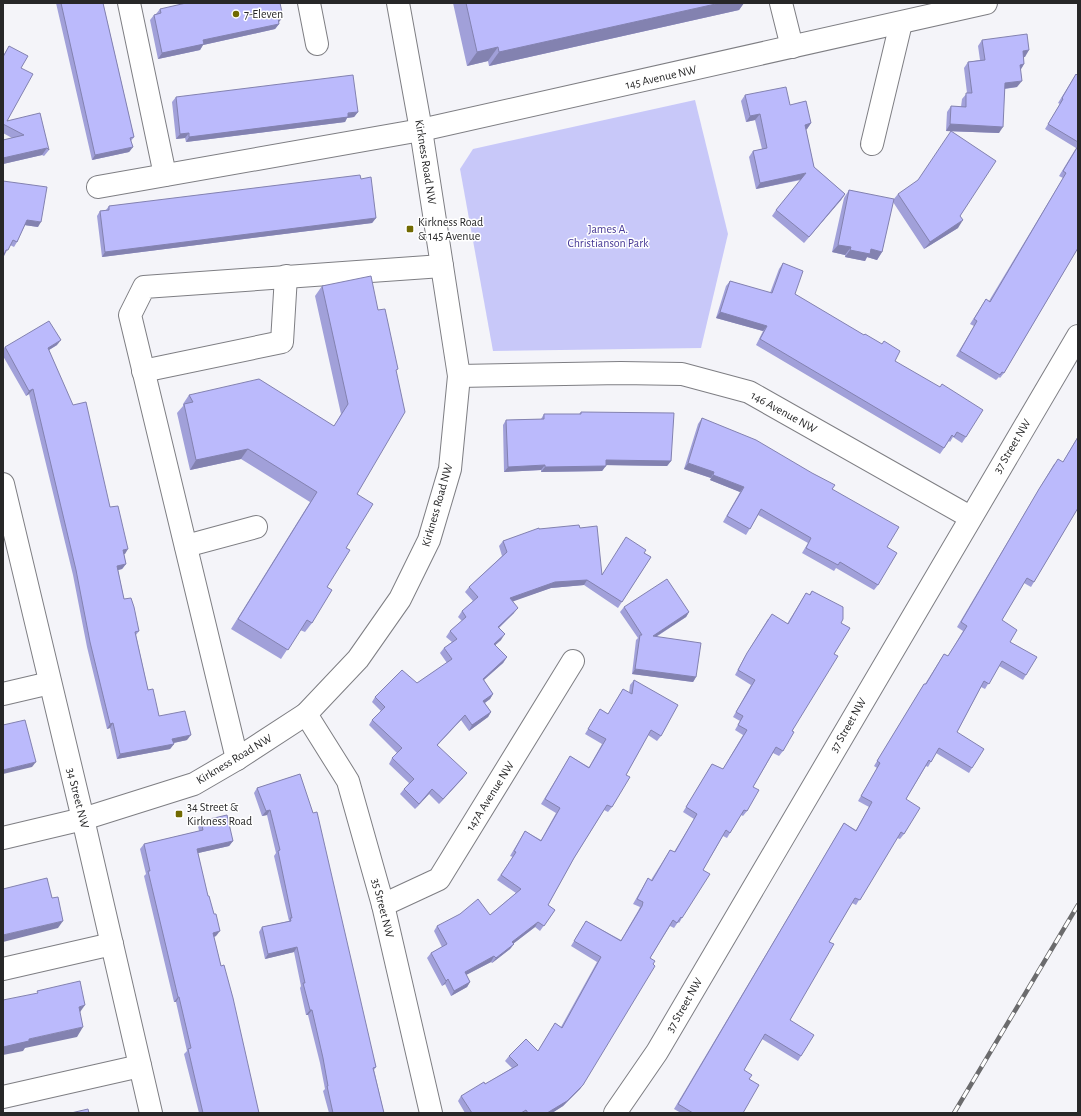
<svg xmlns="http://www.w3.org/2000/svg" width="1081" height="1116" font-family="'Alegreya Sans',sans-serif">
	<style>
		.green { fill: #c8c8f9 }
		.lines { fill: none; stroke-linecap: round; stroke-linejoin: round }
		.minor-casing { stroke: #7e7e83; stroke-width: 24 }
		.minor { stroke: #fff; stroke-width: 22 }
		.rail-casing { stroke: #6b6b6d; stroke-width: 4.5 }
		.rail { stroke: #fff; stroke-width: 3; stroke-dasharray: 9; stroke-linecap: butt }
		.wall { fill: #a1a0d9 }
		.shaded-wall { fill: #8382b0 }
		.building { fill: #bbbafc; stroke: #8382b0 }
		.poi-dot { fill: #716a02; stroke: #fff; stroke-width: 1.5 }
		.labels { text-anchor: middle; dominant-baseline: central; stroke-width: 3; stroke-linejoin: round; paint-order: stroke }
		.poi-label { font-size: 12px; fill: #272728; stroke: #fff; text-anchor: start }
		.street-label { font-size: 12px; fill: #272728; stroke: #fff }
		.park-label { font-size: 12px; fill: #463895; stroke: #fff }
	</style>
	<rect width="100%" height="100%" fill="#f4f4f9"/>
	<polygon class="green" points="695,100 728,234 701,348 493,351 460,169 473,149"/>
	<g class="lines">
		<defs>
			<g id="minor">
				<polyline points="129,3 165,175"/>
				<polyline points="309,3 317,44"/>
				<polyline points="781,3 792,47"/>
				<polyline points="872,144 901,23"/>
				<polyline points="98,187 421,130 986,3"/>
				<polyline points="143,371 282,342 286,276"/>
				<polyline points="459,376 621,373 682,374 749,392 970,517"/>
				<polyline points="3,484 83,819 151,1113"/>
				<polyline points="186,546 256,527"/>
				<polyline points="3,694 50,683"/>
				<polyline points="306,714 348,781 383,905 431,1113"/>
				<polyline points="237,759 130,315 144,287 442,266"/>
				<polyline points="3,838 83,819 194,784 237,759 306,714 358,659 400,599 429,540 450,469 459,376 421,130 398,3"/>
				<polyline points="383,905 439,879 573,661"/>
				<polyline points="3,969 112,944"/>
				<polyline points="3,1097 140,1066"/>
				<polyline points="615,1113 657,1052 1078,336"/>
			</g>
		</defs>
		<use href="#minor" class="minor-casing"/>
		<use href="#minor" class="minor"/>
		<defs>
			<polyline id="rail" points="954,1113 1078,905"/>
		</defs>
		<use href="#rail" class="rail-casing"/>
		<use href="#rail" class="rail"/>
	</g>
	<g class="wall">
		<polygon points="56,3 103,3 134,137 131,141 133,147 129,152 92,160"/>
		<polygon points="453,3 744,3 739,10 489,66 488,61 467,66"/>
		<polygon points="160,9 279,22 279,24 275,29 203,45 200,50 158,59 150,20 154,15 156,14"/>
		<polygon points="982,40 1025,57 1024,57 1024,64 1020,70 1017,87 1005,89 999,133 946,131 947,112 951,106 961,107 962,99 967,93 964,68 968,62 980,60 978,46"/>
		<polygon points="9,46 21,68 7,121 49,150 44,156 42,155 3,164 3,140 12,138 3,133 3,56"/>
		<polygon points="1076,74 1078,76 1078,248 1004,373 1000,378 999,377 996,380 956,356 974,326 970,324 986,299 989,301 1063,178 1059,176 1076,148 1045,129 1060,104 1058,103"/>
		<polygon points="745,95 790,105 811,123 807,129 806,130 814,167 845,194 841,200 804,243 772,216 776,210 801,180 756,189 749,157 753,151 762,149 755,120 746,122 741,101"/>
		<polygon points="176,97 358,112 354,117 347,118 345,122 186,142 185,138 176,139 172,102"/>
		<polygon points="361,179 376,218 372,223 102,257 97,216 100,211 106,210 109,206"/>
		<polygon points="3,181 38,227 25,225 17,242 14,247 10,245 4,256"/>
		<polygon points="849,190 893,200 898,194 960,216 958,228 924,249 893,202 882,252 877,260 867,257 865,261 845,257 845,255 832,252 844,198"/>
		<polygon points="783,263 795,294 895,361 966,437 962,443 953,437 950,442 949,441 940,454 756,345 763,331 716,318 726,286 730,281 770,293 779,269"/>
		<polygon points="322,286 378,310 396,372 357,494 346,548 327,587 312,623 305,632 300,630 281,659 231,629 310,502 241,459 190,470 177,413 183,406 183,404 189,395 334,426 341,414 315,296"/>
		<polygon points="57,345 49,350 110,507 125,554 124,554 126,564 122,569 118,570 124,599 139,631 136,635 148,690 159,716 187,740 173,743 174,744 170,749 117,759 110,728 107,729 87,647 73,575 29,394 26,396 3,356 3,350 5,347"/>
		<polygon points="581,412 671,461 667,466 606,465 602,471 541,472 541,470 504,472 503,425 506,420 541,419 544,414 579,414"/>
		<polygon points="702,418 832,489 887,547 878,585 874,590 836,568 834,571 802,553 808,543 758,515 746,535 723,522 740,492 710,480 711,478 684,469 698,424"/>
		<polygon points="1078,436 1078,508 1034,582 1031,587 1024,583 1002,620 1010,642 1026,675 1023,680 999,666 985,689 981,687 957,732 972,768 969,773 936,753 928,767 926,766 906,799 904,834 900,839 897,838 856,905 852,903 829,942 790,1020 801,1056 798,1061 762,1039 744,1070 749,1079 743,1113 681,1113 674,1109 841,828 844,823 856,830 869,807 858,801 877,768 874,766 921,689 924,684 925,684 944,654 948,656 963,631 957,627 1036,494 1054,464 1063,462"/>
		<polygon points="580,528 602,574 644,553 651,557 618,608 584,585 551,588 512,601 514,613 499,628 501,640 495,645 507,657 503,663 484,680 493,694 490,699 485,703 491,712 488,717 469,731 461,720 437,745 463,778 439,804 429,794 415,809 400,794 404,789 409,783 389,764 392,758 397,753 369,725 372,720 381,711 372,702 375,697 417,683 447,663 440,653 444,648 452,642 446,637 450,631 462,621 458,617 462,611 473,601 465,592 469,587 502,556 499,546 503,541 539,529"/>
		<polygon points="812,591 841,623 834,654 792,731 783,751 779,756 773,753 753,787 747,811 743,816 741,815 727,838 723,836 703,870 682,918 679,923 678,922 674,928 670,926 650,958 583,1085 580,1089 563,1106 552,1113 465,1113 458,1101 461,1096 485,1084 512,1068 505,1061 509,1056 538,1051 555,1023 561,1027 597,962 571,946 586,921 621,940 638,911 640,907 633,904 645,883 648,878 651,880 670,850 674,852 694,819 683,812 712,764 723,769 743,735 735,730 740,721 733,717 751,685 735,675 744,658 768,619 787,624 806,593 809,595"/>
		<polygon points="624,607 689,612 686,617 656,637 696,677 693,682 632,674 636,640 638,638 620,612"/>
		<polygon points="634,680 661,736 657,741 648,735 626,775 612,807 608,812 604,810 574,858 548,905 555,910 540,931 535,927 514,943 514,944 510,949 492,963 491,962 466,975 470,982 467,987 451,996 445,984 442,986 427,958 431,953 442,947 434,931 437,926 490,915 516,893 497,880 513,857 510,856 525,831 541,840 556,813 541,804 570,756 589,767 602,744 585,734 600,709 608,714 623,689 629,693 630,685"/>
		<polygon points="300,774 376,1067 374,1070 384,1113 329,1113 323,1091 325,1089 320,1063 308,1015 306,1015 300,988 301,986 294,952 265,959 259,932 262,927 289,921 274,856 276,853 267,815 262,816 254,793 257,788"/>
		<polygon points="201,821 233,841 229,846 198,853 216,936 214,937 221,966 259,1113 199,1113 184,1054 187,1051 176,1002 174,1002 144,876 146,874 140,849 144,844 199,831 198,826"/>
	</g>
	<g class="shaded-wall">
		<polygon points="720,3 744,3 739,10 489,66 499,52"/>
		<polygon points="283,17 279,22 274,23 278,18"/>
		<polygon points="279,24 275,29 203,45 200,50 158,59 162,53 203,40"/>
		<polygon points="498,47 488,61 467,66 477,52"/>
		<polygon points="1029,50 1025,57 1018,58 1023,51"/>
		<polygon points="1024,64 1020,71 1020,65"/>
		<polygon points="1022,81 1017,87 1001,89 1005,83"/>
		<polygon points="358,112 354,117 347,118 345,122 186,142 189,137"/>
		<polygon points="760,114 755,120 746,122 750,116"/>
		<polygon points="811,123 807,129 801,131 805,125"/>
		<polygon points="950,124 1003,127 999,133 946,131"/>
		<polygon points="189,133 185,138 176,139 180,134"/>
		<polygon points="133,147 129,152 92,160 95,155"/>
		<polygon points="47,148 42,155 3,164 3,158"/>
		<polygon points="806,173 802,179 756,189 760,183"/>
		<polygon points="845,194 841,200 804,243 809,237"/>
		<polygon points="376,218 372,223 102,257 105,252"/>
		<polygon points="27,220 41,222 38,227 24,225"/>
		<polygon points="963,220 958,228 924,249 930,242"/>
		<polygon points="838,245 851,247 845,255 832,252"/>
		<polygon points="871,249 882,252 877,260 867,257 865,261 845,257 850,250"/>
		<polygon points="720,312 767,326 763,331 716,318"/>
		<polygon points="61,340 57,345 44,353 48,348"/>
		<polygon points="33,389 29,394 26,396 29,391"/>
		<polygon points="248,449 241,459 190,470 196,460"/>
		<polygon points="606,460 671,461 667,466 602,465"/>
		<polygon points="688,463 714,472 711,478 684,469"/>
		<polygon points="545,465 541,470 504,472 508,467"/>
		<polygon points="606,466 602,471 541,472 545,467"/>
		<polygon points="713,475 744,487 740,492 710,480"/>
		<polygon points="128,549 125,554 119,555 123,550"/>
		<polygon points="126,564 122,569 114,571 117,566"/>
		<polygon points="587,580 584,585 551,588 506,604 510,598 555,582"/>
		<polygon points="518,608 514,613 494,632 498,627"/>
		<polygon points="689,612 686,617 649,641 653,636"/>
		<polygon points="505,634 501,640 491,649 494,644"/>
		<polygon points="507,657 503,663 479,684 483,679"/>
		<polygon points="635,669 696,677 693,682 632,674"/>
		<polygon points="493,694 490,699 480,706 483,701"/>
		<polygon points="491,712 488,717 469,731 472,725"/>
		<polygon points="465,715 461,720 433,750 437,745"/>
		<polygon points="113,723 110,728 107,729 110,724"/>
		<polygon points="191,735 187,740 169,744 172,739"/>
		<polygon points="174,744 170,749 117,759 120,754"/>
		<polygon points="36,762 32,767 3,774 3,770"/>
		<polygon points="467,773 463,778 439,804 443,799"/>
		<polygon points="432,789 429,794 415,809 419,804"/>
		<polygon points="270,810 267,815 262,816 266,811"/>
		<polygon points="233,841 229,846 194,854 197,849"/>
		<polygon points="63,921 58,928 3,942 3,935"/>
		<polygon points="538,922 535,927 509,947 512,942"/>
		<polygon points="220,931 216,936 210,938 213,933"/>
		<polygon points="514,944 510,949 492,963 496,958"/>
		<polygon points="297,947 294,952 265,959 268,954"/>
		<polygon points="494,956 491,962 462,977 465,972"/>
		<polygon points="448,979 445,984 442,986 446,981"/>
		<polygon points="470,982 467,987 451,996 454,991"/>
		<polygon points="178,997 179,997 176,1002 174,1002"/>
		<polygon points="85,1005 78,1015 79,1007"/>
		<polygon points="310,1010 312,1010 308,1015 306,1015"/>
		<polygon points="83,1027 77,1037 25,1048 23,1051 3,1055 3,1047 29,1039"/>
		<polygon points="583,1085 580,1089 563,1106 552,1113 547,1113"/>
	</g>
	<g class="building">
		<polygon points="61,3 103,3 134,137 130,138 133,147 95,155"/>
		<polygon points="186,3 280,3 283,17 278,18 279,24 203,40 204,44 162,53 154,15 161,13 160,9"/>
		<polygon points="466,3 720,3 499,52 498,47 477,52"/>
		<polygon points="1027,34 1029,50 1023,51 1024,64 1020,65 1022,81 1005,83 1003,127 950,124 951,106 966,107 966,93 972,93 968,62 985,60 982,40"/>
		<polygon points="9,46 28,56 21,68 33,74 7,121 40,113 49,150 47,148 3,158 3,140 24,135 3,124 3,57"/>
		<polygon points="1076,74 1078,76 1078,142 1048,124 1063,99 1062,98"/>
		<polygon points="353,75 358,112 348,113 348,117 189,137 189,133 180,134 176,97"/>
		<polygon points="786,87 790,105 806,101 811,123 805,125 814,167 845,194 809,237 776,210 806,173 760,183 753,151 767,148 760,114 750,116 745,95"/>
		<polygon points="951,131 996,161 960,216 963,220 930,242 898,194 918,180"/>
		<polygon points="1078,146 1078,248 1004,373 1002,372 1000,375 960,351 977,321 974,319 986,299 990,302 1066,173 1063,171"/>
		<polygon points="360,175 361,179 371,177 376,218 105,252 100,211 109,210 109,206"/>
		<polygon points="3,181 47,187 41,222 27,220 17,242 13,240 8,250 6,250 3,257"/>
		<polygon points="849,190 894,199 882,252 871,249 870,254 850,250 851,247 838,245"/>
		<polygon points="783,263 803,271 795,294 864,335 865,334 882,344 884,341 900,351 895,361 940,387 942,384 983,410 966,437 957,432 954,437 952,435 944,448 760,339 767,326 720,312 730,281 772,293"/>
		<polygon points="371,276 378,310 385,309 398,369 396,370 405,412 357,494 373,504 346,548 350,550 327,587 332,590 312,623 307,620 288,650 238,619 317,492 248,449 196,460 184,404 193,402 189,395 259,379 334,426 348,404 322,286"/>
		<polygon points="49,321 61,340 48,348 73,405 86,402 110,507 118,506 128,549 123,550 126,564 117,566 124,599 131,598 134,607 139,631 135,632 148,690 153,689 159,716 185,711 191,735 172,739 174,744 120,754 113,723 110,724 90,642 76,570 33,389 29,391 5,347"/>
		<polygon points="581,412 674,413 671,461 606,460 606,466 545,467 545,465 508,467 506,420 544,419 544,414 581,414"/>
		<polygon points="702,418 756,440 812,473 835,485 832,489 899,527 887,547 897,553 878,585 840,562 838,565 806,548 811,538 761,509 750,529 727,516 744,487 713,475 714,472 688,463"/>
		<polygon points="1078,437 1078,508 1034,582 1027,578 1002,620 1017,630 1010,642 1037,657 1026,675 1002,661 989,684 984,681 957,732 984,749 972,768 939,748 931,762 929,760 906,799 920,808 904,834 901,832 860,900 855,898 829,942 834,944 790,1020 814,1035 801,1056 765,1034 744,1070 752,1075 749,1079 759,1085 743,1113 693,1113 678,1104 844,823 856,831 872,802 861,796 880,763 877,761 924,684 926,684 944,654 948,656 967,626 961,622 1039,489 1058,459 1063,462"/>
		<polygon points="579,525 580,528 597,526 602,575 626,537 646,550 644,553 651,557 622,602 587,580 555,582 510,598 518,608 498,627 505,634 494,644 507,657 483,679 493,694 483,701 491,712 472,725 465,715 437,745 467,773 443,799 432,789 419,804 404,789 414,779 392,758 402,748 372,720 385,707 375,697 402,670 417,683 452,659 444,648 457,639 450,631 466,617 462,611 478,597 469,587 507,552 503,541 539,528 539,529"/>
		<polygon points="667,579 689,612 653,636 701,643 696,677 635,669 640,635 642,635 624,607"/>
		<polygon points="812,591 843,607 843,619 841,623 850,628 834,654 838,656 792,731 794,732 783,751 776,747 753,787 759,790 747,811 744,810 730,833 726,830 703,870 710,874 682,918 681,917 677,923 673,920 650,958 655,961 653,964 655,966 583,1085 567,1101 547,1113 528,1113 526,1110 521,1113 472,1113 461,1096 484,1082 485,1084 518,1065 509,1056 526,1039 538,1051 555,1023 562,1028 601,957 574,941 586,921 621,941 642,906 643,902 637,899 648,878 652,881 670,850 675,852 697,814 686,807 712,764 723,769 747,730 738,725 743,716 736,712 755,680 738,670 747,653 772,614 788,624 806,593 810,595"/>
		<polygon points="634,680 678,705 661,736 651,730 626,775 630,777 612,807 607,805 574,858 548,905 555,910 544,926 538,922 512,942 514,944 496,958 494,956 465,972 470,982 454,991 448,979 446,981 431,953 447,944 437,926 460,914 478,899 490,915 521,889 501,875 516,852 514,851 525,831 541,841 560,808 545,799 570,756 589,768 606,739 588,729 600,709 608,714 623,689 632,694"/>
		<polygon points="25,720 36,762 3,770 3,725"/>
		<polygon points="300,774 313,813 317,812 376,1067 373,1068 384,1113 333,1113 327,1086 328,1086 323,1058 312,1010 310,1010 303,983 305,983 297,947 268,954 262,927 291,921 290,918 292,918 278,851 280,850 270,810 266,811 257,788"/>
		<polygon points="227,815 233,841 197,849 208,896 209,896 214,914 216,914 220,931 213,933 221,966 224,965 233,998 259,1113 203,1113 188,1049 191,1048 179,997 178,997 148,871 150,871 144,844 203,830 201,821"/>
		<polygon points="47,878 52,898 58,897 63,921 3,935 3,889"/>
		<polygon points="80,981 85,1005 79,1007 83,1027 29,1039 29,1041 3,1047 3,1000 38,993 37,991"/>
		<polygon points="88,1109 89,1113 71,1113"/>
	</g>
	<g class="poi-dot">
		<circle cx="236" cy="14" r="4"/>
		<rect x="406" y="225" width="8" height="8" rx="2"/>
		<rect x="175" y="810" width="8" height="8" rx="2"/>
	</g>
	<g class="labels">
		<g class="poi-label">
			<text x="244" y="14">7-Eleven</text>
			<text x="418" y="222">Kirkness Road<tspan x="418" dy="14">&amp; 145 Avenue</tspan></text>
			<text x="187" y="807">34 Street &amp;<tspan x="187" dy="14">Kirkness Road</tspan></text>
		</g>
		<g class="street-label">
			<text transform="translate(661 77) rotate(-13)">145 Avenue NW</text>
			<text transform="translate(426 162) rotate(81)">Kirkness Road NW</text>
			<text transform="translate(784 412) rotate(29)">146 Avenue NW</text>
			<text transform="translate(1012 446) rotate(-59)">37 Street NW</text>
			<text transform="translate(437 505) rotate(-74)">Kirkness Road NW</text>
			<text transform="translate(848 725) rotate(-60)">37 Street NW</text>
			<text transform="translate(234 759) rotate(-31)">Kirkness Road NW</text>
			<text transform="translate(490 796) rotate(-58)">147A Avenue NW</text>
			<text transform="translate(78 798) rotate(76)">34 Street NW</text>
			<text transform="translate(383 908) rotate(76)">35 Street NW</text>
			<text transform="translate(684 1005) rotate(-60)">37 Street NW</text>
		</g>
		<g class="park-label">
			<text x="608" y="229">James A.<tspan x="608" dy="14">Christianson Park</tspan></text>
		</g>
	</g>
	<rect width="1081" height="1116" fill="none" stroke="#272728" stroke-width="8"/>
</svg>
